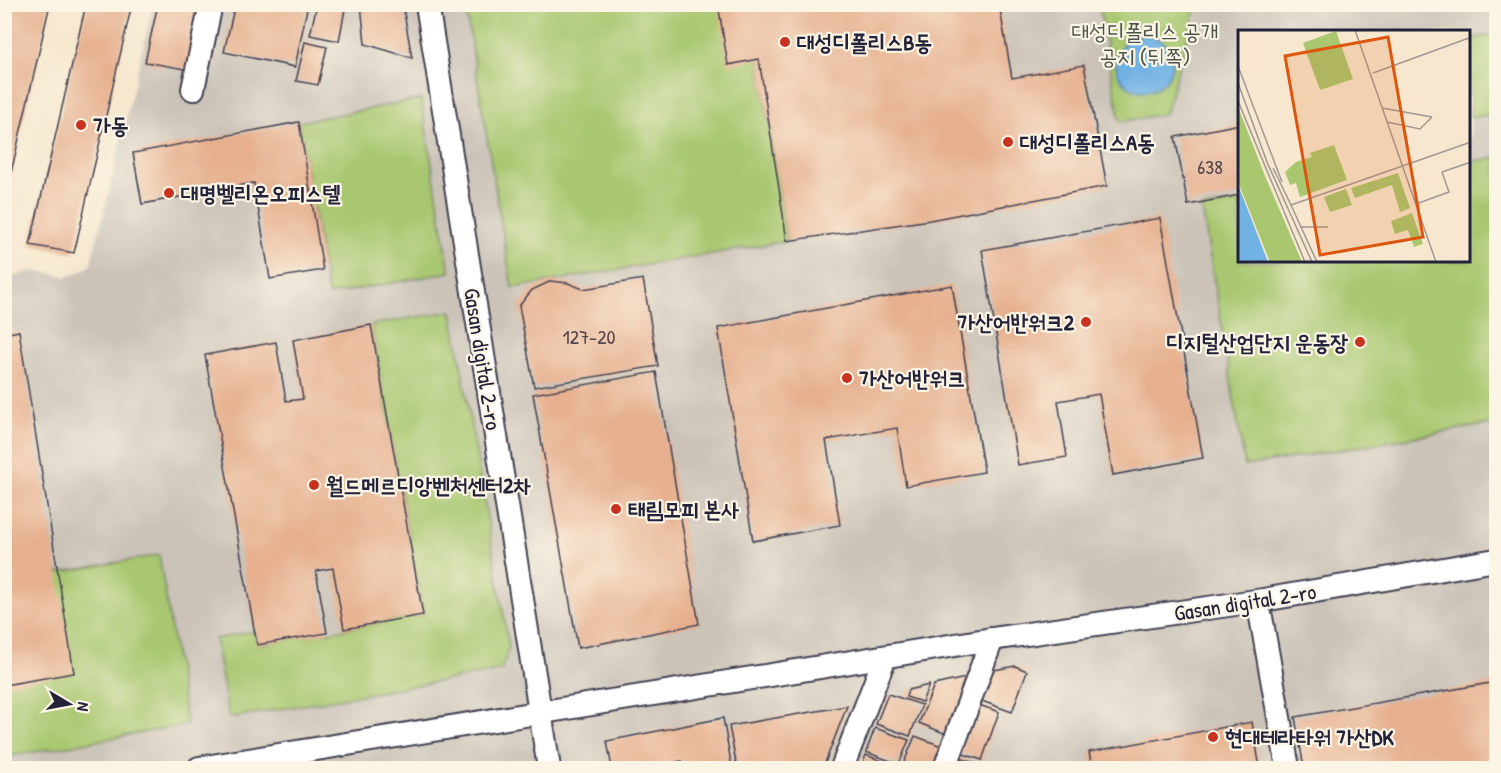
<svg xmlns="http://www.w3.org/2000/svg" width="1501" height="773" font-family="'Patrick Hand','Poor Story',sans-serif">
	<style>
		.industrial { fill: #cbc3b8; fill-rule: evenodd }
		.green { fill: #a8c76f; stroke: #657455; stroke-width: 1.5 }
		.water { fill: #71b2e5; stroke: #4a6a90; stroke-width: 1.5 }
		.building { fill: #e6b08f }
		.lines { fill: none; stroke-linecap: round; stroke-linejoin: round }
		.minor-casing { stroke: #424051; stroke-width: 26 }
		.minor { stroke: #fff; stroke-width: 22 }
		.poi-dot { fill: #c8321e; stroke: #fcf5e5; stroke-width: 2 }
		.labels { text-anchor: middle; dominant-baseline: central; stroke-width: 4.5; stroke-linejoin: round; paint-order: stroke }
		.number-label { font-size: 20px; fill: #534650 }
		.park-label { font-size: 22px; fill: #4a544b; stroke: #fcf5e5 }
		.poi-label { font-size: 22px; font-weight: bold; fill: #22223b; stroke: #fcf5e5; text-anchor: start }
		.street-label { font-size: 22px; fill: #22223b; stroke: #fcf5e5 }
		.inset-road { fill: none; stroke: #a19893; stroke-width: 1.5 }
		.view { fill: #de560e; fill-opacity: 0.15; stroke: #de560e; stroke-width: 3 }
		.inset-edge { fill: none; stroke: #22223b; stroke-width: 3 }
	</style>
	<rect width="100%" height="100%" fill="#fcf5e5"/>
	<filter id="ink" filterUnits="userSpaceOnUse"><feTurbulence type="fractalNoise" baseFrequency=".0167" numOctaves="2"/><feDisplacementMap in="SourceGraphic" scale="12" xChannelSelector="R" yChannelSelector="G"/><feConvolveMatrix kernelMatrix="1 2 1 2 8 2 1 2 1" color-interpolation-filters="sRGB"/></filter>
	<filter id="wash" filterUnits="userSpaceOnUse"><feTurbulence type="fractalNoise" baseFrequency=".008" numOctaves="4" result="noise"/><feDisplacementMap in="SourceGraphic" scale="24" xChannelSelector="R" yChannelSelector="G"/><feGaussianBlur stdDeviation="1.35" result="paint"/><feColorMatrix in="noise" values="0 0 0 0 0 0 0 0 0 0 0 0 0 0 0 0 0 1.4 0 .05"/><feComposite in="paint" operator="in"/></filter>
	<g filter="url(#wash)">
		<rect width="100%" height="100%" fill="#f6e7ce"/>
		<path class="industrial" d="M 153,5 L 1496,5 L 1496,768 L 5,768 L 5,279 L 31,271 L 55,274 L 66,277 L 78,273 L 90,266 L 101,224 ZM 1240,32 L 1470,32 L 1470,261 L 1240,261 Z"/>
		<g class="green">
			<polygon points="465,5 718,5 759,59 787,241 512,288"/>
			<polygon points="1099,5 1197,5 1165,114 1120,122"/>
			<polygon points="1496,34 1496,113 1470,118 1470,39"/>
			<polygon points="421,99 450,272 328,295 299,122"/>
			<polygon points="1496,157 1496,423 1245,466 1202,208 1240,202 1240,261 1470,261 1470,162"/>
			<polygon points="452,311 509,647 502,669 488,673 229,718 215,639 254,631 258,645 423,615 371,325"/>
			<polygon points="159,555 187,725 5,757 5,685 57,573"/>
		</g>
		<circle class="water" cx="1144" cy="63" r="28"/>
		<g id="blocks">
			<g class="building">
				<polygon points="8,4 50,4 5,199 4,19"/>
				<polygon points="86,4 132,4 74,253 30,245"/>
				<polygon points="158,4 204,4 190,70 145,62"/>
				<polygon points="235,4 308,4 295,67 224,52"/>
				<polygon points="317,4 346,4 339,41 310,35"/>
				<polygon points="361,4 403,7 412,58 365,44"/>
				<polygon points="718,4 999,4 1012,78 1084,65 1107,186 930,220 787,241 759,59 728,65"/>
				<polygon points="305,42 327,47 318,85 296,81"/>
				<polygon points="299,122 323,270 270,279 254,183 142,204 133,153"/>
				<polygon points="1240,124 1240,195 1188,205 1175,137"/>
				<polygon points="1160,218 1203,458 1113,475 1099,394 1058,401 1067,457 1018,465 982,250"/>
				<polygon points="643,279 658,366 534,387 519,306 532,290 551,281 568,283 583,289"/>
				<polygon points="952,285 984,472 906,486 897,428 826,440 840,525 753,541 718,328"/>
				<polygon points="371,325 423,615 344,629 333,568 316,571 327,633 257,645 205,355 276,342 286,401 303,399 293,340"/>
				<polygon points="19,331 74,673 4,685 4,334"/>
				<polygon points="656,372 699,624 578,648 533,394"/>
				<polygon points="1015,666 1027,671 1012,712 979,700 989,671"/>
				<polygon points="970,677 949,735 919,723 934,685"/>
				<polygon points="1496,682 1496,768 1304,768 1295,717"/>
				<polygon points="929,685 922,702 906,697 908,690"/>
				<polygon points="888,694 922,705 910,736 876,724"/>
				<polygon points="979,705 999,712 982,760 960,753"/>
				<polygon points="847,706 823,768 737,768 729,726"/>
				<polygon points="723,718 732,768 683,768 682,761 644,768 612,768 607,741"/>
				<polygon points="1252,722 1260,768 1092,768 1089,752"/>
				<polygon points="875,728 909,740 899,764 866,752"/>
				<polygon points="915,736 944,747 935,768 913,768 903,765"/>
				<polygon points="866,755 901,768 861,768"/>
				<polygon points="960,758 989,768 956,768"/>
			</g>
		</g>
	</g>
	<g filter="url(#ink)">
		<use href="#blocks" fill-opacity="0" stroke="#424051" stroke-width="1.5"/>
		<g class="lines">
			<defs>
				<g id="minor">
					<polyline points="427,4 549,768"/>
					<polyline points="193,89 211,4"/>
					<polyline points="1261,617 1288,768"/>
					<polyline points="199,768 992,639 1263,600 1496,560"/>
					<polyline points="842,768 885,657"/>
					<polyline points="945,768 992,639"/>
				</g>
			</defs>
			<use href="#minor" class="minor-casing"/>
			<use href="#minor" class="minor"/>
		</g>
	</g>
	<g class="poi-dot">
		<circle cx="785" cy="42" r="6"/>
		<circle cx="81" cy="125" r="6"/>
		<circle cx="1008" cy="142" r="6"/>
		<circle cx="169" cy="193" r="6"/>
		<circle cx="1086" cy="322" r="6"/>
		<circle cx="1360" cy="342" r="6"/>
		<circle cx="847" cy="378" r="6"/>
		<circle cx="314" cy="485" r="6"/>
		<circle cx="616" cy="509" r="6"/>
		<circle cx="1213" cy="737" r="6"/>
	</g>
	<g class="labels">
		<g class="number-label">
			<text x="1210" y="166">638</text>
			<text x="589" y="336">127-20</text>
		</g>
		<g class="park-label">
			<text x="1145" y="31">대성디폴리스 공개<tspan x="1145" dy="25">공지 (뒤쪽)</tspan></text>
		</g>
		<g class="poi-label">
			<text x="797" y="42">대성디폴리스B동</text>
			<text x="93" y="125">가동</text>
			<text x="1020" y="142">대성디폴리스A동</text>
			<text x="181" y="193">대명벨리온오피스텔</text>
			<text x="1074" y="322" text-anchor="end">가산어반워크2</text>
			<text x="1348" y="342" text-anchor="end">디지털산업단지 운동장</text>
			<text x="859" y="378">가산어반워크</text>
			<text x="326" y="485">월드메르디앙벤처센터2차</text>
			<text x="628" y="509">태림모피 본사</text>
			<text x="1225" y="737">현대테라타워 가산DK</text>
		</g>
		<g class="street-label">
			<text transform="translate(483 359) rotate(81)">Gasan digital 2-ro</text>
			<text transform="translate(1245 602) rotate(-9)">Gasan digital 2-ro</text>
		</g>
	</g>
	<g transform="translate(1238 30)">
		<rect width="232" height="232" fill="#f6e7ce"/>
		<path d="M 98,1 L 115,49 L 82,60 L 65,13 ZM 0,77 L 27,146 L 64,232 L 32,232 L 0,152 ZM 96,115 L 109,150 L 62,167 L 58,153 L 52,155 L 47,142 L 58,132 L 74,127 L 72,123 ZM 160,143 L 172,178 L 162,182 L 154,155 L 117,168 L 113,158 ZM 108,159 L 114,175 L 92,182 L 86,167 ZM 174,183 L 185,214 L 176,217 L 170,200 L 157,204 L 153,191 Z" fill="#a8c76f"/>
		<path d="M 0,156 L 2,160 L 30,232 L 0,232 Z" fill="#71b2e5"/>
		<path class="inset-road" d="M 117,0 L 198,232M 0,36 L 44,152M 135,43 L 231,8M 0,53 L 29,132 L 74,232M 0,71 L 67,232M 144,78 L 194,87M 149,92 L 182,99 L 194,87M 35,138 L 53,175M 178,174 L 211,162 L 204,142 L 233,132M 53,175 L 79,232M 53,175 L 233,112M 62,197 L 90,197"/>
		<path class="view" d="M 150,7 L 185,207 L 82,225 L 47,26 Z"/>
		<rect width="232" height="232" class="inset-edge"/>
	</g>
	<rect width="1501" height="773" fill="none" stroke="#fcf5e5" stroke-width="24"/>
	<g transform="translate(69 704) rotate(100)" stroke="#fcf5e5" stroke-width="4.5" paint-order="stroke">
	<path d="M0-4.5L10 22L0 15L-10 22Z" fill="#22223b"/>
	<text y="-9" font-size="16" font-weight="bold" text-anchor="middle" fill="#22223b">N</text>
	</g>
</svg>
